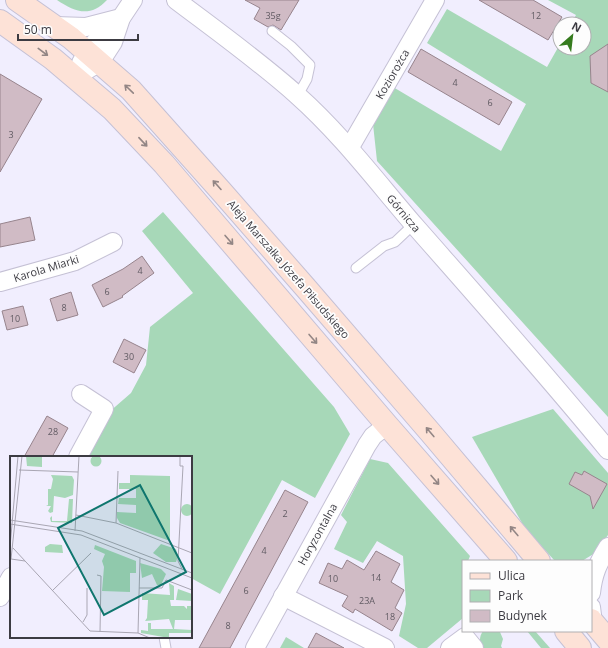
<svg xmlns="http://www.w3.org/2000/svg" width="608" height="648" font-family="'Open Sans',sans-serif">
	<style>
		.green { fill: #a7d8b8 }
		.building { fill: #d0bbc5; stroke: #97848d }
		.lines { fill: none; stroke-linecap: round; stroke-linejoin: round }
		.lane-casing { stroke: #c5c1d5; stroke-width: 11 }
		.street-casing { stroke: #c5c1d5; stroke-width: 20 }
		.secondary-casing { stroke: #c5c1d5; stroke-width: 24 }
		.lane { stroke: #fff; stroke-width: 9 }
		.street { stroke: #fff; stroke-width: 18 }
		.secondary { stroke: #fde2d7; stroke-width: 22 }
		.oneway { stroke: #938685 }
		.labels { text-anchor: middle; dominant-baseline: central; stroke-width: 3.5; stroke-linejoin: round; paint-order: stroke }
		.number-label { font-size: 9px; fill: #615b63 }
		.street-label { font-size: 11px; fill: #3c3b42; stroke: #fdfdfd }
		.inset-road { fill: none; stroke: #a9a6b3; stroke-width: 1 }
		.view { fill: #0f766e; fill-opacity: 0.15; stroke: #0f766e; stroke-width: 2 }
		.inset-edge { fill: none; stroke: #3c3b42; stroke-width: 2 }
	</style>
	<rect width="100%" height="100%" fill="#f1eefe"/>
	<g class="green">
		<path d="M 57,0 L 107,0 C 90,18 75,12 57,0 Z"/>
		<polygon points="548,0 608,0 608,417 377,161 373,124 393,87 501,151 526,104 427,43 447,9 547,67 560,44 560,48 584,48 584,24 571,24 576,15"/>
		<polygon points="163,212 334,407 350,434 315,498 282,480 220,594 191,578 191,457 83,457 108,413 131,393 146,365 150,327 193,293 142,231"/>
		<polygon points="553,409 608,473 608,535 595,553 582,561 554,560 525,528 472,437"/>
		<polygon points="370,459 388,463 470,556 468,561 463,561 463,618 427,648 418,648 399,636 406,604 403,556 377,541 363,563 334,549 347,522 341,515"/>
		<path d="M 483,631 L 500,632 L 503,639 L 501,646 L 502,648 L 483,648 C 479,642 479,637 483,631 Z"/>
		<polygon points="527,631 535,631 550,648 541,648"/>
		<polygon points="286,637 304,648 280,648"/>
	</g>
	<g class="building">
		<polygon points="245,0 299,0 281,30 273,25 268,27 254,19 260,8"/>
		<polygon points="479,0 533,0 562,17 548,40"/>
		<polygon points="608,44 608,92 591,83 590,56"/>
		<polygon points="421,49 512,102 499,125 408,72"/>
		<polygon points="0,74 42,99 0,172"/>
		<polygon points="30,217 35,240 0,247 0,224"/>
		<polygon points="142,256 154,273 122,296 123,297 103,307 92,285 123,269"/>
		<polygon points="71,292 78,315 57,321 50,299"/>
		<polygon points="23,306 28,325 7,330 2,311"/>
		<polygon points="124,339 146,350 134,373 113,362"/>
		<polygon points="47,416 68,428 52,457 24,457"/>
		<polygon points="584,471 607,484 593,509 590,496 569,484 575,472 582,475"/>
		<polygon points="285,490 308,502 230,648 199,648"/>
		<polygon points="376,551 400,564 391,582 404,590 395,608 402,613 392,631 355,609 353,613 342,606 348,596 319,583 328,563 342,569 347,560 364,570"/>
		<polygon points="316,633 344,648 308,648"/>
	</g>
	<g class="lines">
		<defs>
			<g id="lane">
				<polyline points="272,31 291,46 310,65 307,79 298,95"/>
				<polyline points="356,268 384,246 395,242 414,224"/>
				<polyline points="164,637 166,648"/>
			</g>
			<g id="street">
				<path d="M 176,0 C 217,31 259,61 297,95 C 341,134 377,182 415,226 C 480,300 546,374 608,450"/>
				<polyline points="55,26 86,27 117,19"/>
				<path d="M 81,63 C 91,44 105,31 121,18"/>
				<polyline points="75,77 100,62 113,42 121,18 133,0"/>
				<polyline points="350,147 435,0"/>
				<polyline points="0,282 75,261 113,242"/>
				<polyline points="78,457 104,409 81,394"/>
				<path d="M 591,593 C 593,574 598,563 608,547"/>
				<polyline points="283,596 385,648"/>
				<polyline points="0,597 11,577"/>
				<polyline points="591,607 593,623"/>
				<polyline points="255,648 367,445 373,436 387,425"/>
				<polyline points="450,648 465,637 474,648"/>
			</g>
			<g id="secondary">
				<polyline points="17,0 71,38 131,90 221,191 305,287 430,432 539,561"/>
				<polyline points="0,21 53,59 112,109 164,164 387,425 506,561"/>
				<polyline points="591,620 608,640"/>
				<polyline points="566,631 580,648"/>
			</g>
		</defs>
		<use href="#lane" class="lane-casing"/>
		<use href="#street" class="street-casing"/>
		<use href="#secondary" class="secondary-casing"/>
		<use href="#lane" class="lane"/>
		<use href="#street" class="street"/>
		<use href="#secondary" class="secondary"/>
	</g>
	<defs><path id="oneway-shaft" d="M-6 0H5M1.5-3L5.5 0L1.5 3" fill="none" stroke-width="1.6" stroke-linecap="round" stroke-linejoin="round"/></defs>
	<g class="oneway">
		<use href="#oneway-shaft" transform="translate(43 52) rotate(37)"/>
		<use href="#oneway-shaft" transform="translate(129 89) rotate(-136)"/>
		<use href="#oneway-shaft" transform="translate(143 142) rotate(47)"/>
		<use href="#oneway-shaft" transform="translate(217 185) rotate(-132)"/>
		<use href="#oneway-shaft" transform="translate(229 240) rotate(49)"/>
		<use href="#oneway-shaft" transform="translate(313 339) rotate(49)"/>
		<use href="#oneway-shaft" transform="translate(430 432) rotate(-130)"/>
		<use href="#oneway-shaft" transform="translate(435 480) rotate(49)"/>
		<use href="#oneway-shaft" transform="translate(514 531) rotate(-130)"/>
	</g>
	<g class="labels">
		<g class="number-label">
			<text x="273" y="15">35g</text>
			<text x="536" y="15">12</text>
			<text x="455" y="82">4</text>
			<text x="490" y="102">6</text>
			<text x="11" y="134">3</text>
			<text x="140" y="270">4</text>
			<text x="107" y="291">6</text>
			<text x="64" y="307">8</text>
			<text x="15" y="318">10</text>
			<text x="129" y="356">30</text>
			<text x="53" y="431">28</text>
			<text x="285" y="513">2</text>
			<text x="264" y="550">4</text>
			<text x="376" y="577">14</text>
			<text x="333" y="578">10</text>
			<text x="246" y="590">6</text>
			<text x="367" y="600">23A</text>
			<text x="390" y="616">18</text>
			<text x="228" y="625">8</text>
		</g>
		<g class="street-label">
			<text transform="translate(392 74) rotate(-60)">Koziorożca</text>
			<text transform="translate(404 213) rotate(50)">Górnicza</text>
			<text transform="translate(46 268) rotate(-17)">Karola Miarki</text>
			<text transform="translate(289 269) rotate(49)">Aleja Marszałka Józefa Piłsudskiego</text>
			<text transform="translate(317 534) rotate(-61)">Horyzontalna</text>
		</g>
	</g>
	<g transform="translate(10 456)">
		<rect width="182" height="182" fill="#f1eefe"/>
		<path d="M80.5 5a5.5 5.5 0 1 1 11 0a5.5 5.5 0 1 1-11 0ZM 16,0 L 32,0 L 32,11 L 17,10 ZM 41,19 L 62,20 L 64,24 L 63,39 L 55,42 L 44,40 L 43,56 L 40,57 L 38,55 L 41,50 L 36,50 L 38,49 L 38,33 L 41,33 L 43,23 ZM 120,19 L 160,20 L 160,85 L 110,67 L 107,62 L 107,56 L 126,57 L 126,49 L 108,48 L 109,42 L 126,42 L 126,33 L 109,33 L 109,27 L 120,27 ZM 59,43 L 63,43 L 62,67 L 41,66 L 40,62 L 42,60 L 42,65 L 57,65 ZM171 54a6 6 0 1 1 12 0a6 6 0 1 1-12 0ZM 40,88 L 52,89 L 53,97 L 35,96 L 35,91 ZM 151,88 L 166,93 L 168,100 L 166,106 L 156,106 L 143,97 ZM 85,89 L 126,105 L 126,117 L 120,117 L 120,136 L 92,135 L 94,111 L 92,105 L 95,98 L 84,93 ZM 130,107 L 151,113 L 156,118 L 151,129 L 147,129 L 142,118 L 132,122 ZM 159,127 L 164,130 L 164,144 L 160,144 L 161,150 L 174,150 L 177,153 L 177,150 L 182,150 L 182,164 L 165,164 L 164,173 L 182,174 L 181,177 L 159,177 L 159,182 L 131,177 L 131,174 L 138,175 L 138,167 L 141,167 L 141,173 L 163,173 L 159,163 L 135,165 L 137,162 L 138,144 L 132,144 L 132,137 L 160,139 ZM 168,133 L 182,138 L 182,145 L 166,144 Z" fill="#a7d8b8"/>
		<path class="inset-road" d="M 170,0 L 170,10 L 173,10 L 168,105 L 172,113M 9,14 L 68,16M 66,59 L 106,67 L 182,97M 0,64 L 72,75 L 182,117M 106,67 L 108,15M 0,68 L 71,79 L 182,122M 65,75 L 69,0M 0,91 L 8,0M 0,92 L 0,116M 3,92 L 80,175 L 128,177 L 140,182M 1,103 L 12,0M 1,103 L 15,105M 87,119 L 91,120 L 90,176M 129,132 L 152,132 L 156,124 L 182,134M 42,135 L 81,97M 73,166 L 77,159 L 77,132M 128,177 L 130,102"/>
		<path class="view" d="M 130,29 L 176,116 L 94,159 L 48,72 Z"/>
		<rect width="182" height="182" class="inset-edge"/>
	</g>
	<rect x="462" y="560" width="130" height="72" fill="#fdfdfd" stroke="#b0afb2"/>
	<rect x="470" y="573" width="20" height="6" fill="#fde2d7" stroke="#b0afb2"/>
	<text x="498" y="580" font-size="12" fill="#3c3b42">Ulica</text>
	<rect x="470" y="590" width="20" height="12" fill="#a7d8b8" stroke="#b0afb2"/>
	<text x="498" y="600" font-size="12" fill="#3c3b42">Park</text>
	<rect x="470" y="610" width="20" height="12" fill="#d0bbc5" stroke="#b0afb2"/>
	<text x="498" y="620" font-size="12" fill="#3c3b42">Budynek</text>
	<g transform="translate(572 36) rotate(28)"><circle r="19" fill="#fdfdfd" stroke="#b0afb2"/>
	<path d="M0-3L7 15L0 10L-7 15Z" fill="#357b1e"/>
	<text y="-6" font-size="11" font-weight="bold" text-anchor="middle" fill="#3c3b42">N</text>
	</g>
	<path d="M18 34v6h120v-6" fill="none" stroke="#3c3b42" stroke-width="2"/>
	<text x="24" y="34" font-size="12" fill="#3c3b42" stroke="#fdfdfd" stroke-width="3" paint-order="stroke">50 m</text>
</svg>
